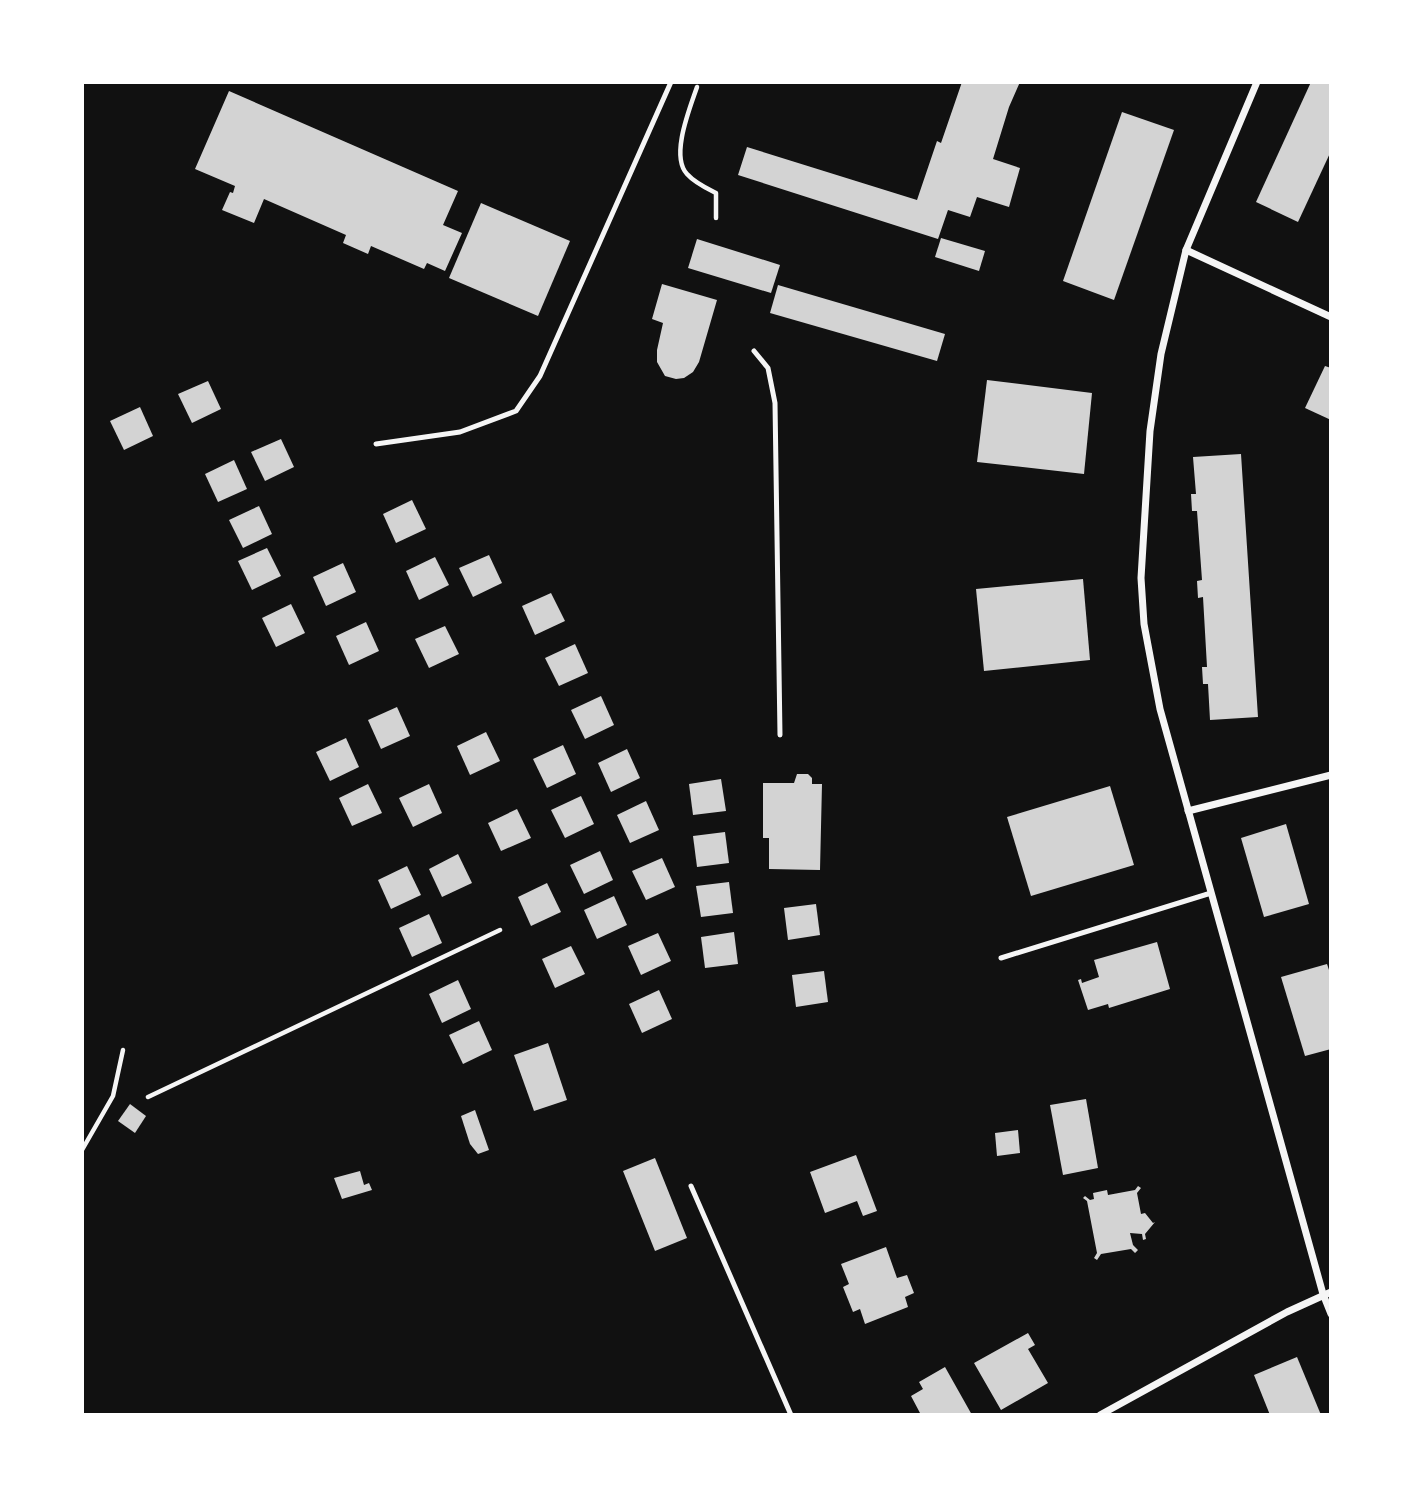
<svg xmlns="http://www.w3.org/2000/svg" width="1413" height="1497" font-family="Figtree,sans-serif">
	<style>
		.building { fill: #d3d3d3 }
		.lines { fill: none; stroke-linecap: round; stroke-linejoin: round }
		.path { stroke: #f5f5f5; stroke-width: 4.5 }
		.service { stroke: #f5f5f5; stroke-width: 5 }
		.minor { stroke: #f5f5f5; stroke-width: 7 }
	</style>
	<rect width="100%" height="100%" fill="#111"/>
	<g class="building">
		<polygon points="962,82 1020,82 1009,107 993,159 1020,168 1009,207 977,197 970,217 948,210 938,239 738,175 747,147 917,200 937,141 941,143"/>
		<polygon points="1311,82 1331,82 1331,151 1298,222 1256,202"/>
		<polygon points="229,91 458,191 443,225 462,233 445,271 427,263 424,269 371,246 368,254 343,243 346,235 264,199 254,223 222,210 230,192 233,193 235,186 195,169"/>
		<polygon points="1122,112 1174,130 1114,300 1063,281"/>
		<polygon points="481,203 570,241 538,316 449,278"/>
		<polygon points="941,238 985,251 979,271 935,257"/>
		<polygon points="697,239 780,265 771,293 688,268"/>
		<polygon points="662,284 717,300 699,362 693,372 684,378 676,379 665,376 657,362 657,350 663,323 652,319"/>
		<polygon points="778,285 945,334 937,361 770,313"/>
		<polygon points="1325,366 1331,368 1331,420 1305,408"/>
		<polygon points="987,380 1092,393 1084,474 977,462"/>
		<polygon points="208,381 221,409 192,423 178,394"/>
		<polygon points="140,407 153,436 124,450 110,421"/>
		<polygon points="281,439 294,467 265,481 251,452"/>
		<polygon points="1241,454 1258,717 1210,720 1208,684 1203,684 1202,667 1207,667 1203,597 1198,598 1197,581 1202,580 1197,511 1192,511 1191,494 1196,494 1193,457"/>
		<polygon points="234,460 247,489 218,502 205,474"/>
		<polygon points="412,500 426,529 396,543 383,514"/>
		<polygon points="259,506 272,534 243,548 229,520"/>
		<polygon points="267,548 281,576 252,590 238,561"/>
		<polygon points="489,555 502,583 473,597 459,568"/>
		<polygon points="435,557 449,585 419,600 406,571"/>
		<polygon points="343,563 356,592 326,606 313,577"/>
		<polygon points="1083,579 1090,660 984,671 976,589"/>
		<polygon points="551,593 565,621 535,635 522,606"/>
		<polygon points="291,604 305,633 276,647 262,618"/>
		<polygon points="366,622 379,651 349,665 336,636"/>
		<polygon points="445,626 459,654 429,668 415,639"/>
		<polygon points="575,644 588,673 559,686 545,658"/>
		<polygon points="601,696 614,725 585,739 571,710"/>
		<polygon points="397,707 410,736 381,749 368,720"/>
		<polygon points="486,732 500,761 470,775 457,746"/>
		<polygon points="346,738 359,767 330,781 316,752"/>
		<polygon points="563,745 576,774 547,788 533,759"/>
		<polygon points="627,749 640,778 611,792 598,763"/>
		<polygon points="797,774 808,774 812,778 812,784 822,784 820,870 769,869 769,838 763,838 763,783 794,783"/>
		<polygon points="721,779 726,811 693,815 689,784"/>
		<polygon points="368,784 382,813 352,826 339,798"/>
		<polygon points="429,784 442,813 413,827 399,798"/>
		<polygon points="1110,786 1134,865 1031,896 1007,817"/>
		<polygon points="581,796 594,824 565,838 551,810"/>
		<polygon points="646,801 659,830 630,843 617,815"/>
		<polygon points="517,809 531,838 501,851 488,823"/>
		<polygon points="1286,824 1309,904 1264,917 1241,838"/>
		<polygon points="725,832 729,863 697,867 693,836"/>
		<polygon points="600,851 613,880 584,894 570,865"/>
		<polygon points="458,854 472,883 442,897 429,869"/>
		<polygon points="662,858 675,887 646,900 632,871"/>
		<polygon points="407,866 421,895 391,909 378,880"/>
		<polygon points="729,882 733,913 701,917 696,886"/>
		<polygon points="547,883 561,912 531,926 518,897"/>
		<polygon points="614,896 627,925 597,939 584,910"/>
		<polygon points="816,904 820,935 788,940 784,908"/>
		<polygon points="429,914 442,943 412,957 399,928"/>
		<polygon points="734,932 738,964 705,968 701,937"/>
		<polygon points="658,933 671,961 641,975 628,946"/>
		<polygon points="1157,942 1170,989 1109,1008 1108,1004 1088,1010 1078,980 1081,979 1082,983 1099,977 1094,960"/>
		<polygon points="571,946 585,974 555,988 542,959"/>
		<polygon points="1327,964 1331,976 1331,1049 1305,1056 1281,977"/>
		<polygon points="824,971 828,1002 796,1007 792,975"/>
		<polygon points="458,980 471,1009 442,1023 429,994"/>
		<polygon points="659,990 672,1019 642,1033 629,1004"/>
		<polygon points="479,1021 492,1050 463,1064 449,1035"/>
		<polygon points="548,1043 567,1100 534,1111 514,1055"/>
		<polygon points="1086,1099 1098,1168 1063,1175 1050,1105"/>
		<polygon points="130,1104 146,1116 135,1133 118,1121"/>
		<polygon points="475,1110 489,1150 478,1154 470,1144 461,1116"/>
		<polygon points="1018,1130 1020,1153 997,1156 995,1133"/>
		<polygon points="856,1155 877,1211 863,1216 857,1201 825,1213 810,1172"/>
		<polygon points="655,1158 687,1238 655,1251 623,1171"/>
		<polygon points="360,1171 364,1185 369,1183 372,1190 342,1199 334,1178"/>
		<polygon points="1138,1186 1141,1188 1137,1193 1141,1214 1145,1213 1153,1223 1155,1222 1145,1234 1146,1239 1143,1240 1142,1234 1130,1233 1133,1245 1138,1250 1135,1253 1131,1249 1101,1254 1097,1260 1094,1258 1097,1253 1087,1201 1083,1198 1085,1196 1090,1200 1094,1199 1093,1193 1107,1190 1108,1195 1135,1190"/>
		<polygon points="886,1247 897,1278 907,1275 914,1293 905,1297 908,1307 865,1324 860,1309 853,1312 843,1287 849,1284 841,1264"/>
		<polygon points="1028,1333 1035,1345 1028,1349 1048,1383 1001,1410 974,1363"/>
		<polygon points="1297,1357 1321,1415 1270,1415 1254,1375"/>
		<polygon points="945,1367 972,1415 916,1415 920,1413 911,1396 923,1389 919,1382"/>
	</g>
	<g class="lines">
		<g class="path">
			<path d="M 697,87 C 690,108 670,156 687,174 C 695,183 706,188 716,193 L 716,218"/>
			<polyline points="148,1097 500,930"/>
			<polyline points="82,1150 113,1096 123,1050"/>
		</g>
		<g class="service">
			<polyline points="754,351 768,368 775,403 780,735"/>
			<polyline points="376,444 460,432 516,411 540,376 671,82"/>
			<polyline points="1001,958 1211,893"/>
			<polyline points="691,1186 791,1415"/>
		</g>
		<g class="minor">
			<polyline points="1257,82 1186,250 1161,354 1150,431 1141,578 1144,624 1160,709 1323,1294 1331,1314"/>
			<polyline points="1186,250 1331,317"/>
			<polyline points="1188,811 1331,775"/>
			<polyline points="1100,1415 1287,1312 1331,1292"/>
		</g>
	</g>
	<rect width="1413" height="1497" fill="none" stroke="#ffffff" stroke-width="168"/>
</svg>
